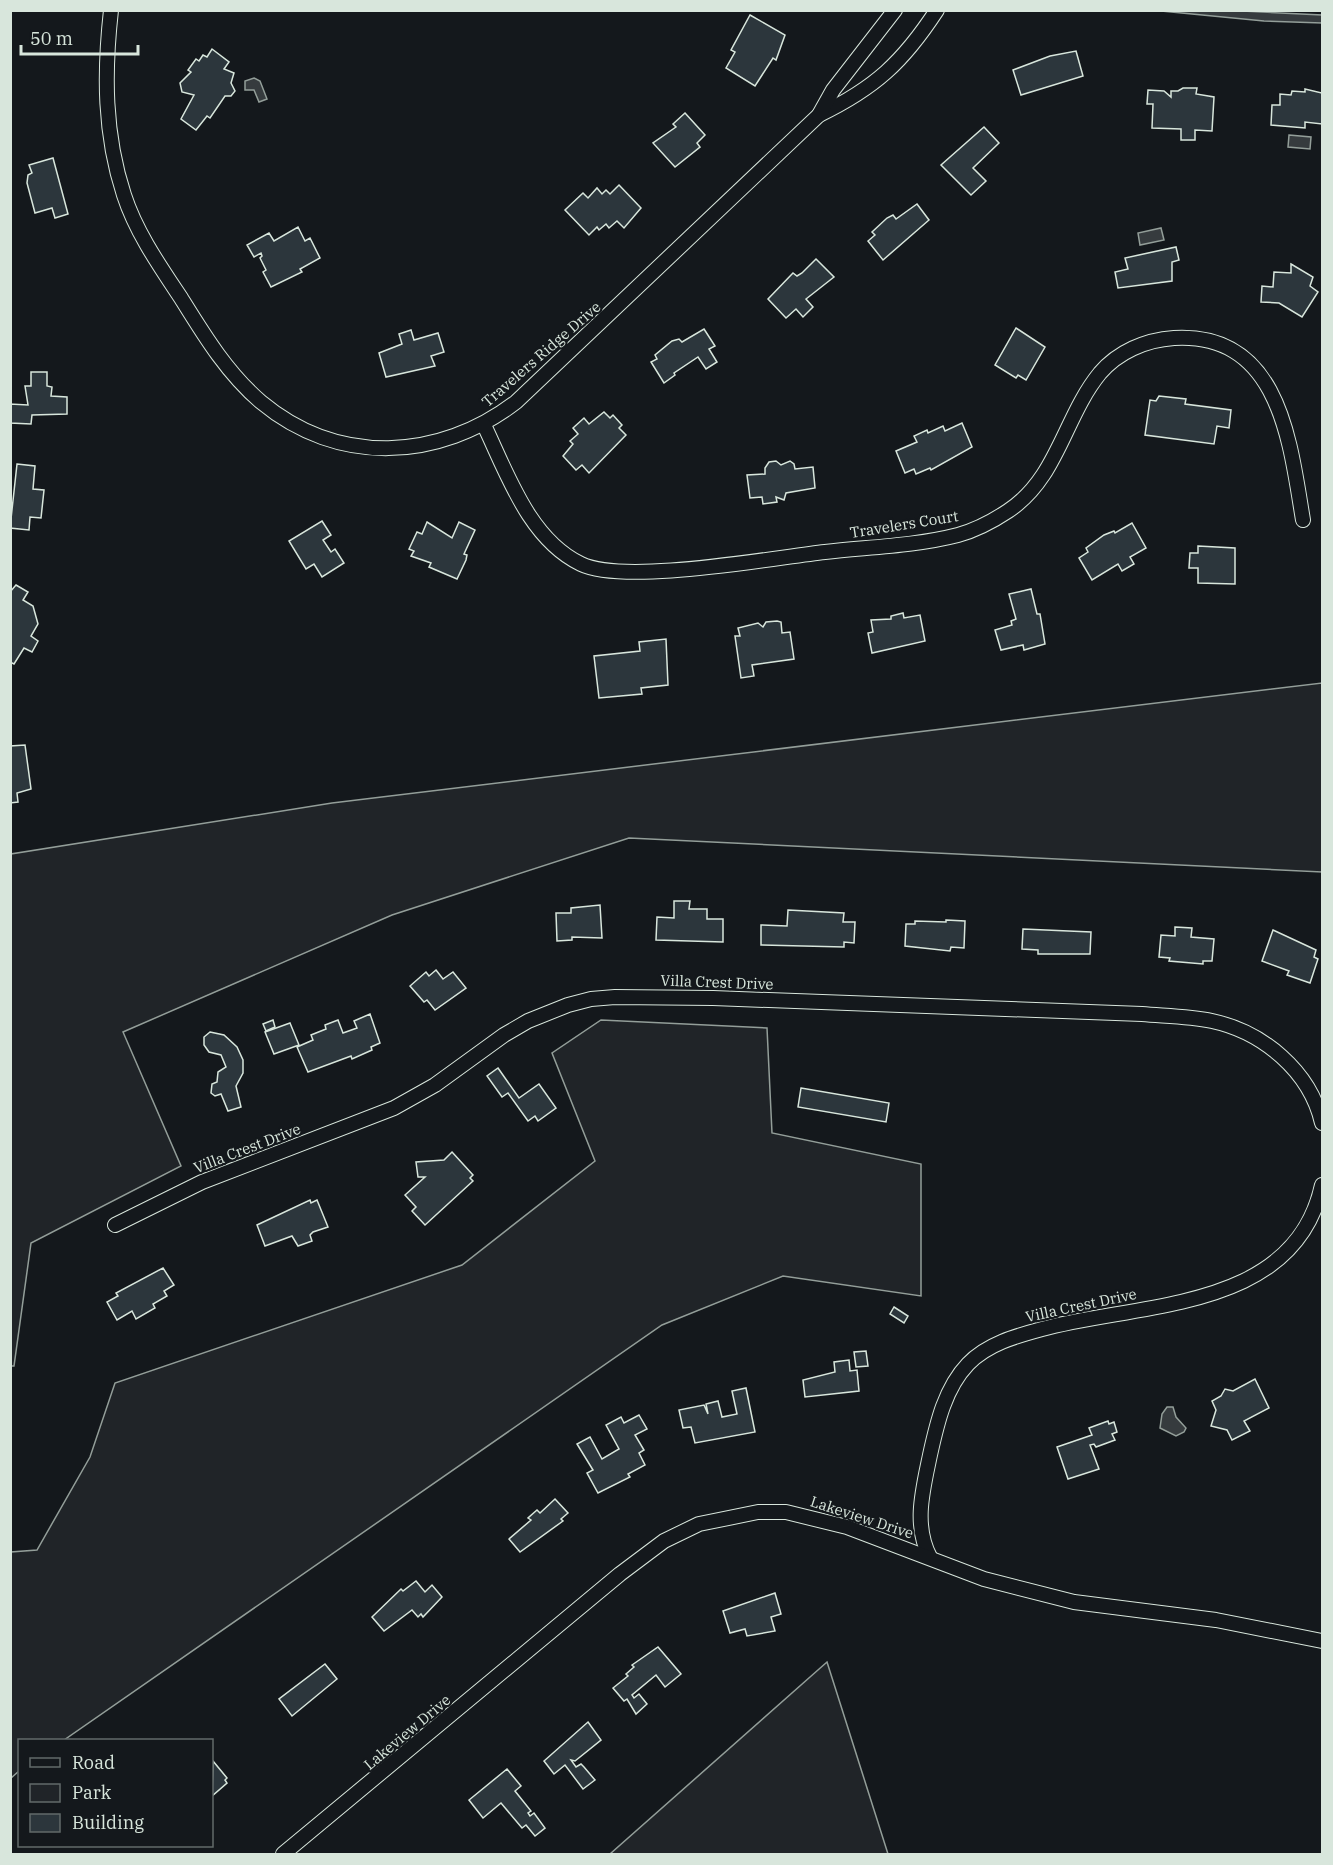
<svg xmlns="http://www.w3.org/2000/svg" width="1333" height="1865" font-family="'IBM Plex Serif',serif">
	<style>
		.green { fill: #202428; stroke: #939e99; stroke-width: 1.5 }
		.water { fill: #363b3e; stroke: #939e99; stroke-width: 1.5 }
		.building { fill: #2c363c; stroke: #d8e6dc; stroke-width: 1.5 }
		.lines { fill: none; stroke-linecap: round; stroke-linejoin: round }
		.street-casing { stroke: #d8e6dc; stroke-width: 16 }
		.street { stroke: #14181c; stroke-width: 14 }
		.labels { text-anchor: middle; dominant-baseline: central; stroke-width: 4.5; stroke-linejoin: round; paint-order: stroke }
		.street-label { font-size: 15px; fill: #d8e6dc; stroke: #14181c }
	</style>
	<rect width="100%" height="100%" fill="#14181c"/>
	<g class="green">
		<polygon points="1322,683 1322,872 629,838 392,915 123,1032 181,1166 31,1243 14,1366 11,1366 11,854 332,803"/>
		<polygon points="601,1020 767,1028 772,1133 921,1164 921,1296 783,1276 662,1325 64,1740 20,1740 19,1771 11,1778 11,1552 37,1550 90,1457 115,1383 462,1265 595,1161 552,1053"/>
		<polygon points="827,1662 888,1854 610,1854"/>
	</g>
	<g class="water">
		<polygon points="1242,11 1322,15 1322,23 1264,21 1161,11"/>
		<polygon points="254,78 260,81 267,99 259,102 254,90 245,90 245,81"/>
		<polygon points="1289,135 1311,137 1310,149 1288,147"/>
		<polygon points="1161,228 1164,240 1140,245 1138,233"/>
		<polygon points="1167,1407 1173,1407 1176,1417 1186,1428 1184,1432 1176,1436 1160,1428 1162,1414"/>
	</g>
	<g class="building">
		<polygon points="750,15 785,35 776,60 773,58 755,86 726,68 735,52 731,50"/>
		<polygon points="212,49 229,62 224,69 234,73 231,83 235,91 231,96 225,96 210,118 207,116 196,130 181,119 194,95 182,92 180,83 191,72 188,70 196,59 199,61 203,55 207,57"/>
		<polygon points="1076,51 1083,76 1021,95 1013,70 1050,56"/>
		<polygon points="1183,88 1197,88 1196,94 1214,97 1212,131 1195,130 1195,140 1181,140 1181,129 1152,128 1153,104 1147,104 1148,90 1164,91 1171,97 1171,91 1178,91"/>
		<polygon points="1305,89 1322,93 1322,124 1305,122 1305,128 1271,125 1272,105 1280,105 1280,94 1291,95 1292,91 1305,92"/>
		<polygon points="685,113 705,135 697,143 700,147 675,167 653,143 676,127 673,124"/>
		<polygon points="984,127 999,143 973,168 986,181 971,195 941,165"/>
		<polygon points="53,158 68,214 55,218 52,208 35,213 27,183 28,175 32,173 29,165"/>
		<polygon points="619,185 641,208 624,228 617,221 609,228 606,224 599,230 597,227 589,235 565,210 583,193 588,198 597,188 602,194 606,190 610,194"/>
		<polygon points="917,204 929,220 883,260 868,241 875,235 872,232 887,218 893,215 896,219"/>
		<polygon points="298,227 305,241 310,238 320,258 300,269 302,272 271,287 263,272 266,270 260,258 262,256 261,253 254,257 247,245 269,233 274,241"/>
		<polygon points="1176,247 1179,260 1172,262 1172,281 1118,288 1115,272 1128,269 1125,258"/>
		<polygon points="816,259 834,277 806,299 813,307 803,317 796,309 786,318 768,299 793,273 797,276 802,273"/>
		<polygon points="1291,264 1313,277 1310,286 1318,292 1302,317 1279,303 1261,302 1262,286 1273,287 1274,272 1291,273"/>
		<polygon points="1016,328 1045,347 1026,380 1018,375 1016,378 995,365"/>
		<polygon points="704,329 715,346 709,349 717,362 706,369 698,357 674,373 675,375 664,383 651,362 657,359 655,355 672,341 679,339 682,342"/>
		<polygon points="411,330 414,340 438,333 444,352 431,356 435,366 386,377 379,353 402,344 399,334"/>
		<polygon points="31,372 47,372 47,386 52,387 51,396 67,397 67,414 32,415 31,424 10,423 10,404 28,405 25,386 31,386"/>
		<polygon points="1159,396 1186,399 1185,404 1231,410 1229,428 1217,426 1214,444 1145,435 1150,400 1156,401"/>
		<polygon points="604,412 610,418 613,415 622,425 619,428 626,435 589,473 582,465 576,470 563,456 573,444 570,441 578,434 573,428 584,418 589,424"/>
		<polygon points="962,423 972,447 931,470 930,468 916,474 914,469 905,473 896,451 917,442 914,436 927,430 928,433 943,426 945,431"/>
		<polygon points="776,461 781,465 790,461 794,464 795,469 813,467 815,488 786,493 784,500 776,497 777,502 763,504 762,497 750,498 747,475 765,474 765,468 769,462"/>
		<polygon points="17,464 35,466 33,489 44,490 41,518 30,517 29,530 10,528"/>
		<polygon points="322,521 331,535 323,540 331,552 335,549 344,563 322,577 314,564 306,569 289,541"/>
		<polygon points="427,522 452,538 459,522 475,530 464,554 467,555 466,560 457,579 429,567 431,563 411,556 414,551 409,549 417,532 422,534"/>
		<polygon points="1132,523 1146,548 1130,557 1134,564 1122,571 1118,564 1092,580 1079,558 1088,552 1086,548 1104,535 1114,531 1115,533"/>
		<polygon points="1198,546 1235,548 1235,584 1198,583 1198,568 1189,568 1190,553 1198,553"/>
		<polygon points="16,585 28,592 23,600 33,606 38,624 31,636 38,641 32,652 24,648 14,664 10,662 10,592"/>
		<polygon points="1031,589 1037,614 1040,614 1045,644 1024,650 1023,645 1001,650 995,630 1012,625 1011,621 1016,619 1009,594"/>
		<polygon points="903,613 904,618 920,615 925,641 872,653 868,633 873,632 871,620 891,619 891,616"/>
		<polygon points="777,621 781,622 782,633 790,632 794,659 752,665 754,676 741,678 735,636 740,636 738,628 758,623 763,627 766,622"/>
		<polygon points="666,639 668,685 641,688 642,694 599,698 594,656 640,651 639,642"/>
		<polygon points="25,745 31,789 17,793 18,802 10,803 10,746"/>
		<polygon points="674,901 690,901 689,909 707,909 707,919 723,919 723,942 656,940 657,917 674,918"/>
		<polygon points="600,905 602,938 572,937 572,940 557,941 556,913 571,913 571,908"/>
		<polygon points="788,910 844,913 843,922 855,922 854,943 844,942 844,947 761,945 761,925 787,926"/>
		<polygon points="946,920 965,921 964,948 951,947 950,951 905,946 906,924 915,924 915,921 946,922"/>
		<polygon points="1175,927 1192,928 1191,937 1214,939 1212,961 1203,961 1203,964 1169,961 1170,958 1159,957 1161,935 1175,936"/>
		<polygon points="1023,929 1091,932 1090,954 1038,954 1038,950 1022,949"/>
		<polygon points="1273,930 1316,950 1314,957 1318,959 1310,983 1287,975 1289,971 1262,961"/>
		<polygon points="436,970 443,979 453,972 466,988 435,1010 427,1000 424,1002 410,986 426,972 429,976"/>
		<polygon points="370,1014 380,1043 371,1047 372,1050 352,1059 351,1056 308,1072 297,1047 313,1040 311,1035 326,1029 325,1025 338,1020 343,1033 357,1028 354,1021"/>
		<polygon points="273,1020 275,1027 266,1031 263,1024"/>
		<polygon points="290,1023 299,1045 274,1054 265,1032"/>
		<polygon points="210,1032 224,1035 237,1047 243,1060 243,1073 236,1086 241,1107 228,1111 221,1094 215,1096 211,1093 212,1084 217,1082 218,1072 226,1067 221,1055 209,1052 204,1045 204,1037"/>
		<polygon points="498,1068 519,1098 539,1084 556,1108 538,1121 535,1116 528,1121 508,1093 502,1097 487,1076"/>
		<polygon points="801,1088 889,1103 886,1122 798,1107"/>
		<polygon points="452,1152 473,1175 470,1178 473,1181 425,1225 412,1211 416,1207 405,1195 425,1177 418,1177 416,1162 444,1160"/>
		<polygon points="310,1200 311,1203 317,1200 328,1227 313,1232 310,1235 312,1241 298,1246 292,1236 265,1246 257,1225"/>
		<polygon points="163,1268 174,1285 164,1291 167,1296 153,1304 155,1308 136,1319 132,1311 117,1320 107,1302 118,1296 116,1293"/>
		<polygon points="894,1307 908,1316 904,1323 890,1314"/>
		<polygon points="866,1351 868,1366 856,1367 854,1352"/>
		<polygon points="849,1360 850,1371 857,1370 859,1391 805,1397 803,1380 835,1372 834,1362"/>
		<polygon points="1255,1379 1269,1408 1244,1421 1250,1431 1232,1440 1227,1430 1211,1426 1216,1410 1212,1401 1221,1396 1225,1389 1233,1391"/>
		<polygon points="746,1388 755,1432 695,1443 691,1427 683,1428 679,1410 704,1405 708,1414 706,1404 718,1401 722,1417 737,1414 732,1391"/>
		<polygon points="639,1415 647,1429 635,1435 644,1450 639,1453 645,1465 628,1474 630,1477 598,1493 587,1473 593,1470 577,1444 590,1437 602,1459 619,1449 606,1425 621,1417 624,1423"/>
		<polygon points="1108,1421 1109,1424 1114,1422 1117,1432 1112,1434 1115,1440 1096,1447 1094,1444 1090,1445 1099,1469 1068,1479 1057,1447 1092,1435 1089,1428"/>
		<polygon points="555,1499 568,1513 561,1519 563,1521 520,1552 509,1539 531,1520 528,1518 537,1510 540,1513"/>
		<polygon points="416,1581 425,1592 432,1585 442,1597 423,1617 421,1614 418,1617 412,1610 384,1631 372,1617 401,1589 403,1591"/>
		<polygon points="775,1593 781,1614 771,1617 775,1631 747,1636 745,1629 730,1633 723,1611"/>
		<polygon points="658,1647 681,1674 665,1687 656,1675 632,1695 634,1698 639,1694 647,1704 636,1714 627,1699 624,1701 613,1688 628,1676 626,1674 634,1667 632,1665"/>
		<polygon points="325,1664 337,1679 292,1716 279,1699"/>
		<polygon points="588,1722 601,1740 575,1761 571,1760 576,1767 581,1764 584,1767 595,1780 583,1789 565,1765 554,1774 544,1761"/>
		<polygon points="213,1761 227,1778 225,1780 227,1783 212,1796"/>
		<polygon points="507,1769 521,1786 515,1791 531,1811 528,1813 530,1816 534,1813 545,1828 535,1836 526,1825 522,1828 501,1803 483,1818 469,1800"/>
	</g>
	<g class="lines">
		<defs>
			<g id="street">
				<path d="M 111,10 C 104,73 104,134 124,195 C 136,232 159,265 181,298 C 204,335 227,373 261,402 C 338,466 439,461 516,402 L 819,115 C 875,88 903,62 937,10"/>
				<polyline points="819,115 833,90 895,10"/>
				<path d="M 484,425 C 507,473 529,539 581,564 C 625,585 771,558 825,552 C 869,547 915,546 958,535 C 976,530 993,521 1008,511 C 1058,478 1064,417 1100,373 C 1118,352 1145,340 1174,338 C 1280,332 1290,442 1303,520"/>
				<path d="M 115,1225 L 202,1182 L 394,1108 L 435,1085 L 504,1035 L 528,1021 L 568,1005 L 591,999 L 615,997 L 713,998 L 1142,1014 C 1165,1016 1189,1016 1212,1021 C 1263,1032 1310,1071 1322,1123"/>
				<path d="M 930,1557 C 913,1525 923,1489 930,1455 C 937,1423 945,1388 968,1364 C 987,1344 1016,1336 1042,1329 C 1141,1302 1294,1312 1322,1185"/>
				<polyline points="283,1854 620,1574 664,1541 699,1524 758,1512 786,1512 847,1527 984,1579 1074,1602 1216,1620 1322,1641"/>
			</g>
		</defs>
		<use href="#street" class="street-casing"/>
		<use href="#street" class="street"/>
	</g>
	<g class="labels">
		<g class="street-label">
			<text transform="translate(541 354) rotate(-41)">Travelers Ridge Drive</text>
			<text transform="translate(904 524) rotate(-9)">Travelers Court</text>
			<text transform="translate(717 982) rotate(2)">Villa Crest Drive</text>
			<text transform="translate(247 1148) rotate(-21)">Villa Crest Drive</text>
			<text transform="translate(1081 1305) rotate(-12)">Villa Crest Drive</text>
			<text transform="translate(862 1517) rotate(18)">Lakeview Drive</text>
			<text transform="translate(407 1732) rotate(-40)">Lakeview Drive</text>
		</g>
	</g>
	<rect width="1333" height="1865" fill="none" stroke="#d8e6dc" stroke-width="24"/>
	<rect x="18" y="1739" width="195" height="108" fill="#14181c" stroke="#626a69" stroke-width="1.5"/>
	<rect x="30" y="1758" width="30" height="9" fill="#14181c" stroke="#626a69" stroke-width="1.5"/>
	<text x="72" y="1769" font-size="18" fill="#d8e6dc">Road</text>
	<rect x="30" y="1784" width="30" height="18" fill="#202428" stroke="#626a69" stroke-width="1.5"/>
	<text x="72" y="1799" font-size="18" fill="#d8e6dc">Park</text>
	<rect x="30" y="1814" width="30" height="18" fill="#2c363c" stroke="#626a69" stroke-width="1.5"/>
	<text x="72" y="1829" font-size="18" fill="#d8e6dc">Building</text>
	<path d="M21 45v9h117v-9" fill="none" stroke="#d8e6dc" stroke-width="3"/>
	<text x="30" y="45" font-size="18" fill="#d8e6dc" stroke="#14181c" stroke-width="4.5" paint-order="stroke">50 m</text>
</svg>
